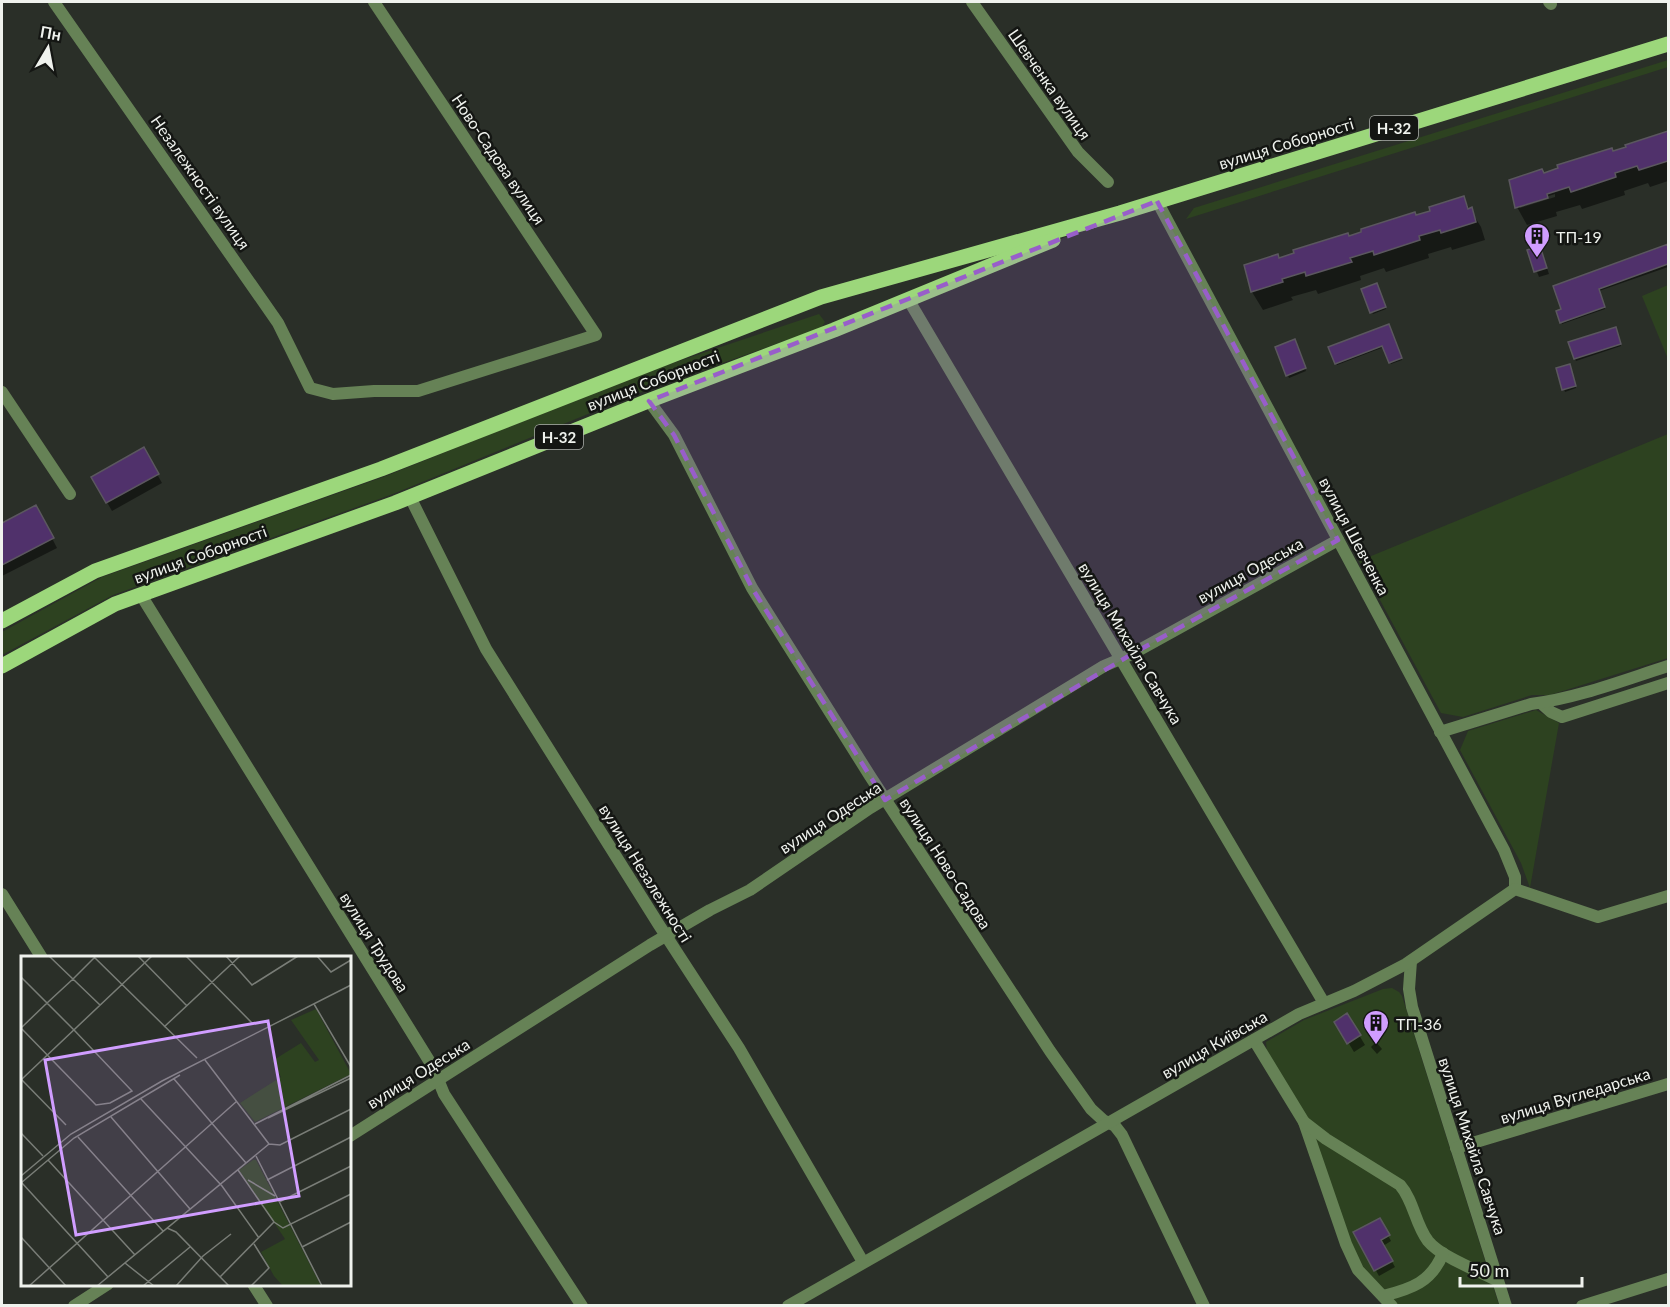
<svg xmlns="http://www.w3.org/2000/svg" width="1670" height="1307" font-family="Lato,sans-serif">
	<style>
		.green { fill: #2d4220 }
		.shadow { fill: #0007; fill-rule: evenodd }
		.building { fill: #50316b; stroke: #5b575f; stroke-width: 1.5 }
		.lines { fill: none; stroke-linecap: round; stroke-linejoin: round }
		.minor { stroke: #668256; stroke-width: 12 }
		.primary { stroke: #9cd77b; stroke-width: 15 }
		.marked { fill: #985eca; fill-opacity: 0.2; stroke: #985eca; stroke-width: 4.5; stroke-dasharray: 12 8; stroke-linejoin: round }
		.labels { text-anchor: middle; dominant-baseline: central; stroke-width: 5; stroke-linejoin: round; paint-order: stroke }
		.shield { fill: #141613; stroke: #adb0ac; stroke-width: 1.5 }
		.shield-label { font-size: 15px; font-weight: bold; fill: #eff2ed }
		.street-label { font-size: 16px; fill: #eff2ed; stroke: #141613 }
		.poi-label { font-size: 16px; fill: #eff2ed; stroke: #141613; text-anchor: start }
		.inset-road { fill: none; stroke: #797d77; stroke-width: 1.5 }
		.view { fill: #d09dff; fill-opacity: 0.15; stroke: #d09dff; stroke-width: 3 }
		.inset-edge { fill: none; stroke: #eff2ed; stroke-width: 3 }
	</style>
	<rect width="100%" height="100%" fill="#2a2f28"/>
	<g class="green">
		<polygon points="1668,60 1668,67 1186,219 1194,208"/>
		<polygon points="1668,285 1668,359 1642,296"/>
		<polygon points="819,314 825,322 821,328 644,391 393,494 113,595 2,655 2,632 102,577 386,476 637,375"/>
		<polygon points="1668,434 1668,658 1550,695 1532,695 1463,717 1441,713 1359,561"/>
		<polygon points="1536,710 1559,723 1530,888 1521,863 1460,750 1468,731"/>
		<polygon points="1392,988 1399,992 1402,996 1499,1305 1396,1305 1360,1269 1339,1209 1267,1054 1266,1042 1304,1020 1383,989"/>
	</g>
	<g class="shadow">
		<path d="M 1668,133 L 1668,181 L 1650,187 L 1648,183 L 1624,191 L 1625,195 L 1582,209 L 1580,205 L 1556,212 L 1557,216 L 1527,225 L 1517,207 L 1544,174 L 1628,148 L 1627,146 ZM 1555,194 L 1555,197 L 1520,208 L 1520,205 Z"/>
		<polygon points="1463,198 1481,227 1485,240 1452,250 1451,247 1428,254 1429,258 1386,272 1384,268 1360,276 1361,280 1318,294 1316,290 1291,297 1293,300 1263,310 1252,292 1246,266 1279,259 1349,238 1416,217"/>
		<polygon points="1668,246 1668,267 1599,291 1605,309 1562,324 1563,310 1555,287"/>
		<polygon points="1529,251 1542,253 1549,274 1539,277"/>
		<polygon points="1377,287 1386,309 1373,314 1372,312"/>
		<polygon points="1390,328 1402,360 1391,364 1384,347 1337,365 1336,363"/>
		<polygon points="1616,330 1621,346 1576,361 1575,359"/>
		<polygon points="1295,343 1306,371 1289,378 1277,348"/>
		<polygon points="1570,368 1576,388 1565,392 1564,389"/>
		<polygon points="143,449 162,483 112,511 93,478"/>
		<polygon points="36,507 57,548 2,576 2,524"/>
		<polygon points="1347,1015 1365,1045 1354,1052 1336,1022"/>
		<polygon points="1376,1042 1382,1049 1377,1054 1371,1047"/>
		<polygon points="1380,1220 1391,1241 1383,1246 1395,1267 1379,1276 1355,1233"/>
	</g>
	<g class="building">
		<polygon points="1668,131 1668,161 1639,170 1637,166 1615,173 1616,177 1571,192 1569,187 1547,194 1548,198 1515,208 1509,180 1542,169 1544,173 1558,168 1557,165 1612,148 1613,151 1626,147 1625,145"/>
		<polygon points="1464,196 1468,209 1472,207 1476,222 1441,233 1440,230 1419,236 1420,240 1374,255 1373,251 1350,258 1352,262 1306,276 1305,272 1282,279 1283,282 1251,292 1244,265 1278,254 1279,258 1294,253 1293,250 1348,233 1349,236 1361,232 1361,229 1415,212 1416,215 1430,211 1429,207"/>
		<polygon points="1668,244 1668,264 1599,289 1605,307 1560,323 1556,311 1561,309 1553,286"/>
		<polygon points="1540,246 1547,268 1534,272 1527,250"/>
		<polygon points="1377,283 1386,307 1370,313 1361,289"/>
		<polygon points="1389,324 1402,358 1389,363 1382,346 1335,364 1328,347"/>
		<polygon points="1616,327 1621,344 1574,359 1568,342"/>
		<polygon points="1295,339 1306,368 1286,376 1275,347"/>
		<polygon points="1570,364 1576,386 1562,390 1556,368"/>
		<polygon points="144,447 159,474 106,503 91,477"/>
		<polygon points="36,505 54,538 2,565 2,523"/>
		<polygon points="1347,1013 1361,1035 1347,1044 1334,1022"/>
		<polygon points="1380,1218 1390,1235 1381,1240 1393,1261 1374,1271 1353,1232"/>
	</g>
	<g class="lines">
		<g class="minor">
			<polyline points="54,2 278,323 310,388 333,394 374,391 418,391 596,335 374,2"/>
			<polyline points="972,2 1078,152 1108,182"/>
			<polyline points="1549,2 1551,4"/>
			<polyline points="1157,201 1504,850 1515,877 1515,889"/>
			<polyline points="908,299 1324,1003"/>
			<polyline points="2,392 70,494"/>
			<polyline points="649,401 674,435 752,588 870,776 1050,1051 1091,1109 1103,1120 1115,1126 1122,1135 1204,1306"/>
			<polyline points="410,497 486,649 659,925 739,1048 863,1262"/>
			<polyline points="141,595 433,1067 444,1094 582,1306"/>
			<polyline points="1542,704 1551,712 1562,717 1668,683"/>
			<path d="M 1440,732 L 1531,704 C 1578,698 1624,680 1668,666"/>
			<polyline points="2,894 42,958"/>
			<polyline points="1411,961 1409,989 1412,1007 1506,1306"/>
			<polyline points="1254,1040 1304,1122 1346,1244 1358,1270 1392,1306"/>
			<path d="M 1304,1122 L 1326,1139 L 1400,1185 C 1414,1201 1415,1224 1428,1241 C 1441,1257 1479,1271 1498,1281"/>
			<polyline points="350,1136 650,945 710,910 750,890 870,808 1104,666 1132,654 1338,540"/>
			<polyline points="1456,1148 1668,1084"/>
			<polyline points="253,1284 267,1306"/>
			<path d="M 1383,1296 C 1411,1289 1432,1282 1443,1253"/>
			<polyline points="74,1306 108,1284"/>
			<polyline points="788,1306 1299,1014 1354,991 1406,964 1515,889 1598,917 1668,896"/>
			<polyline points="1582,1306 1668,1279"/>
		</g>
		<g class="primary">
			<polyline points="2,621 95,571 381,469 821,297 1120,213 1668,44"/>
			<polyline points="2,666 115,604 395,503 648,401 834,330 1053,240"/>
		</g>
	</g>
	<path class="marked" d="M 1157,201 L 1338,540 L 1132,654 L 885,800 L 752,588 L 674,435 L 649,401 Z"/>
	<defs>
		<symbol id="building-pin" viewBox="-11 -11 22 30"><path d="M0 17L-7.5 6A9.5 9.5 0 1 1 7.5 6Z" fill="#d09dff" stroke="#141613"/><path d="M-4-6H4V6H1V3H-1V6H-4ZM-2.5-4.3h1.7v1.8h-1.7ZM.8-4.3h1.7v1.8H.8ZM-2.5-1h1.7V.8h-1.7ZM.8-1h1.7V.8H.8Z" fill="#111"/></symbol>
	</defs>
	<g fill-rule="evenodd">
		<use href="#building-pin" x="1522" y="221" width="30" height="40"/>
		<use href="#building-pin" x="1361" y="1008" width="30" height="40"/>
	</g>
	<g class="labels">
		<g class="shield">
			<rect x="1370" y="116" width="48" height="24" rx="4.5"/>
			<rect x="535" y="425" width="48" height="24" rx="4.5"/>
		</g>
		<g class="shield-label">
			<text x="1394" y="128">Н-32</text>
			<text x="559" y="437">Н-32</text>
		</g>
		<g class="street-label">
			<text transform="translate(1050 84) rotate(55)">Шевченка вулиця</text>
			<text transform="translate(1286 143) rotate(-17)">вулиця Соборності</text>
			<text transform="translate(499 159) rotate(56)">Ново-Садова вулиця</text>
			<text transform="translate(201 182) rotate(55)">Незалежності вулиця</text>
			<text transform="translate(653 380) rotate(-21)">вулиця Соборності</text>
			<text transform="translate(1355 536) rotate(62)">вулиця Шевченка</text>
			<text transform="translate(200 554) rotate(-20)">вулиця Соборності</text>
			<text transform="translate(1250 570) rotate(-29)">вулиця Одеська</text>
			<text transform="translate(1131 643) rotate(59)">вулиця Михайла Савчука</text>
			<text transform="translate(830 817) rotate(-33)">вулиця Одеська</text>
			<text transform="translate(946 863) rotate(57)">вулиця Ново-Садова</text>
			<text transform="translate(646 873) rotate(58)">вулиця Незалежності</text>
			<text transform="translate(375 942) rotate(58)">вулиця Трудова</text>
			<text transform="translate(1214 1044) rotate(-30)">вулиця Київська</text>
			<text transform="translate(418 1073) rotate(-32)">вулиця Одеська</text>
			<text transform="translate(1575 1095) rotate(-17)">вулиця Вугледарська</text>
			<text transform="translate(1473 1146) rotate(72)">вулиця Михайла Савчука</text>
		</g>
		<g class="poi-label">
			<text x="1556" y="236">ТП-19</text>
			<text x="1396" y="1023">ТП-36</text>
		</g>
	</g>
	<g transform="translate(21 956)">
		<rect width="330" height="330" fill="#2a2f28"/>
		<path d="M 295,53 L 330,118 L 234,166 L 219,147 L 260,121 L 251,105 L 280,87 L 294,106 L 298,104 L 270,64 ZM 232,204 L 235,204 L 300,330 L 262,330 L 253,320 L 240,296 L 264,283 L 218,214 Z" fill="#2d4220"/>
		<path class="inset-road" d="M 28,0 L 79,49M 72,0 L 176,102M 117,0 L 166,50M 165,0 L 232,68M 205,0 L 231,29 L 277,0M 296,0 L 310,16 L 330,4M 0,21 L 53,74 L 111,135 L 89,147 L 75,149 L 0,72 L 26,47 L 52,23 L 75,0M 293,48 L 330,111M 143,71 L 219,0M 184,104 L 248,188M 0,123 L 45,169M 1,123 L 131,0M 153,123 L 225,207M 120,143 L 201,230 L 238,282M 90,161 L 169,253M 247,162 L 330,122M 234,168 L 330,119M 0,177 L 22,200M 57,181 L 142,275M 235,200 L 301,330M 27,204 L 114,299M 217,214 L 253,266 L 262,272 L 330,238M 0,220 L 50,178 L 141,125 L 330,29M 227,224 L 254,240M 246,224 L 330,181M 0,227 L 53,182 L 159,119M 1,227 L 87,321M 258,246 L 330,210M 146,272 L 155,276 L 208,330M 0,281 L 45,330M 281,291 L 330,266M 104,307 L 133,330M 199,321 L 253,266M 8,330 L 216,145M 76,330 L 248,188 L 259,189 L 330,153M 122,330 L 169,291M 155,330 L 182,300 L 210,278M 230,330 L 248,312 L 233,288"/>
		<path class="view" d="M 247,65 L 278,240 L 55,279 L 24,104 Z"/>
		<rect width="330" height="330" class="inset-edge"/>
	</g>
	<rect width="1670" height="1307" fill="none" stroke="#eff2ed" stroke-width="6"/>
	<g transform="translate(48 48) rotate(10)" stroke="#141613" stroke-width="4.5" paint-order="stroke">
	<path d="M0-4.5L10 22L0 15L-10 22Z" fill="#eff2ed"/>
	<text y="-9" font-size="16" font-weight="bold" text-anchor="middle" fill="#eff2ed">Пн</text>
	</g>
	<path d="M1460 1277v9h122v-9" fill="none" stroke="#eff2ed" stroke-width="3"/>
	<text x="1469" y="1277" font-size="18" fill="#eff2ed" stroke="#141613" stroke-width="4.5" paint-order="stroke">50 m</text>
</svg>
